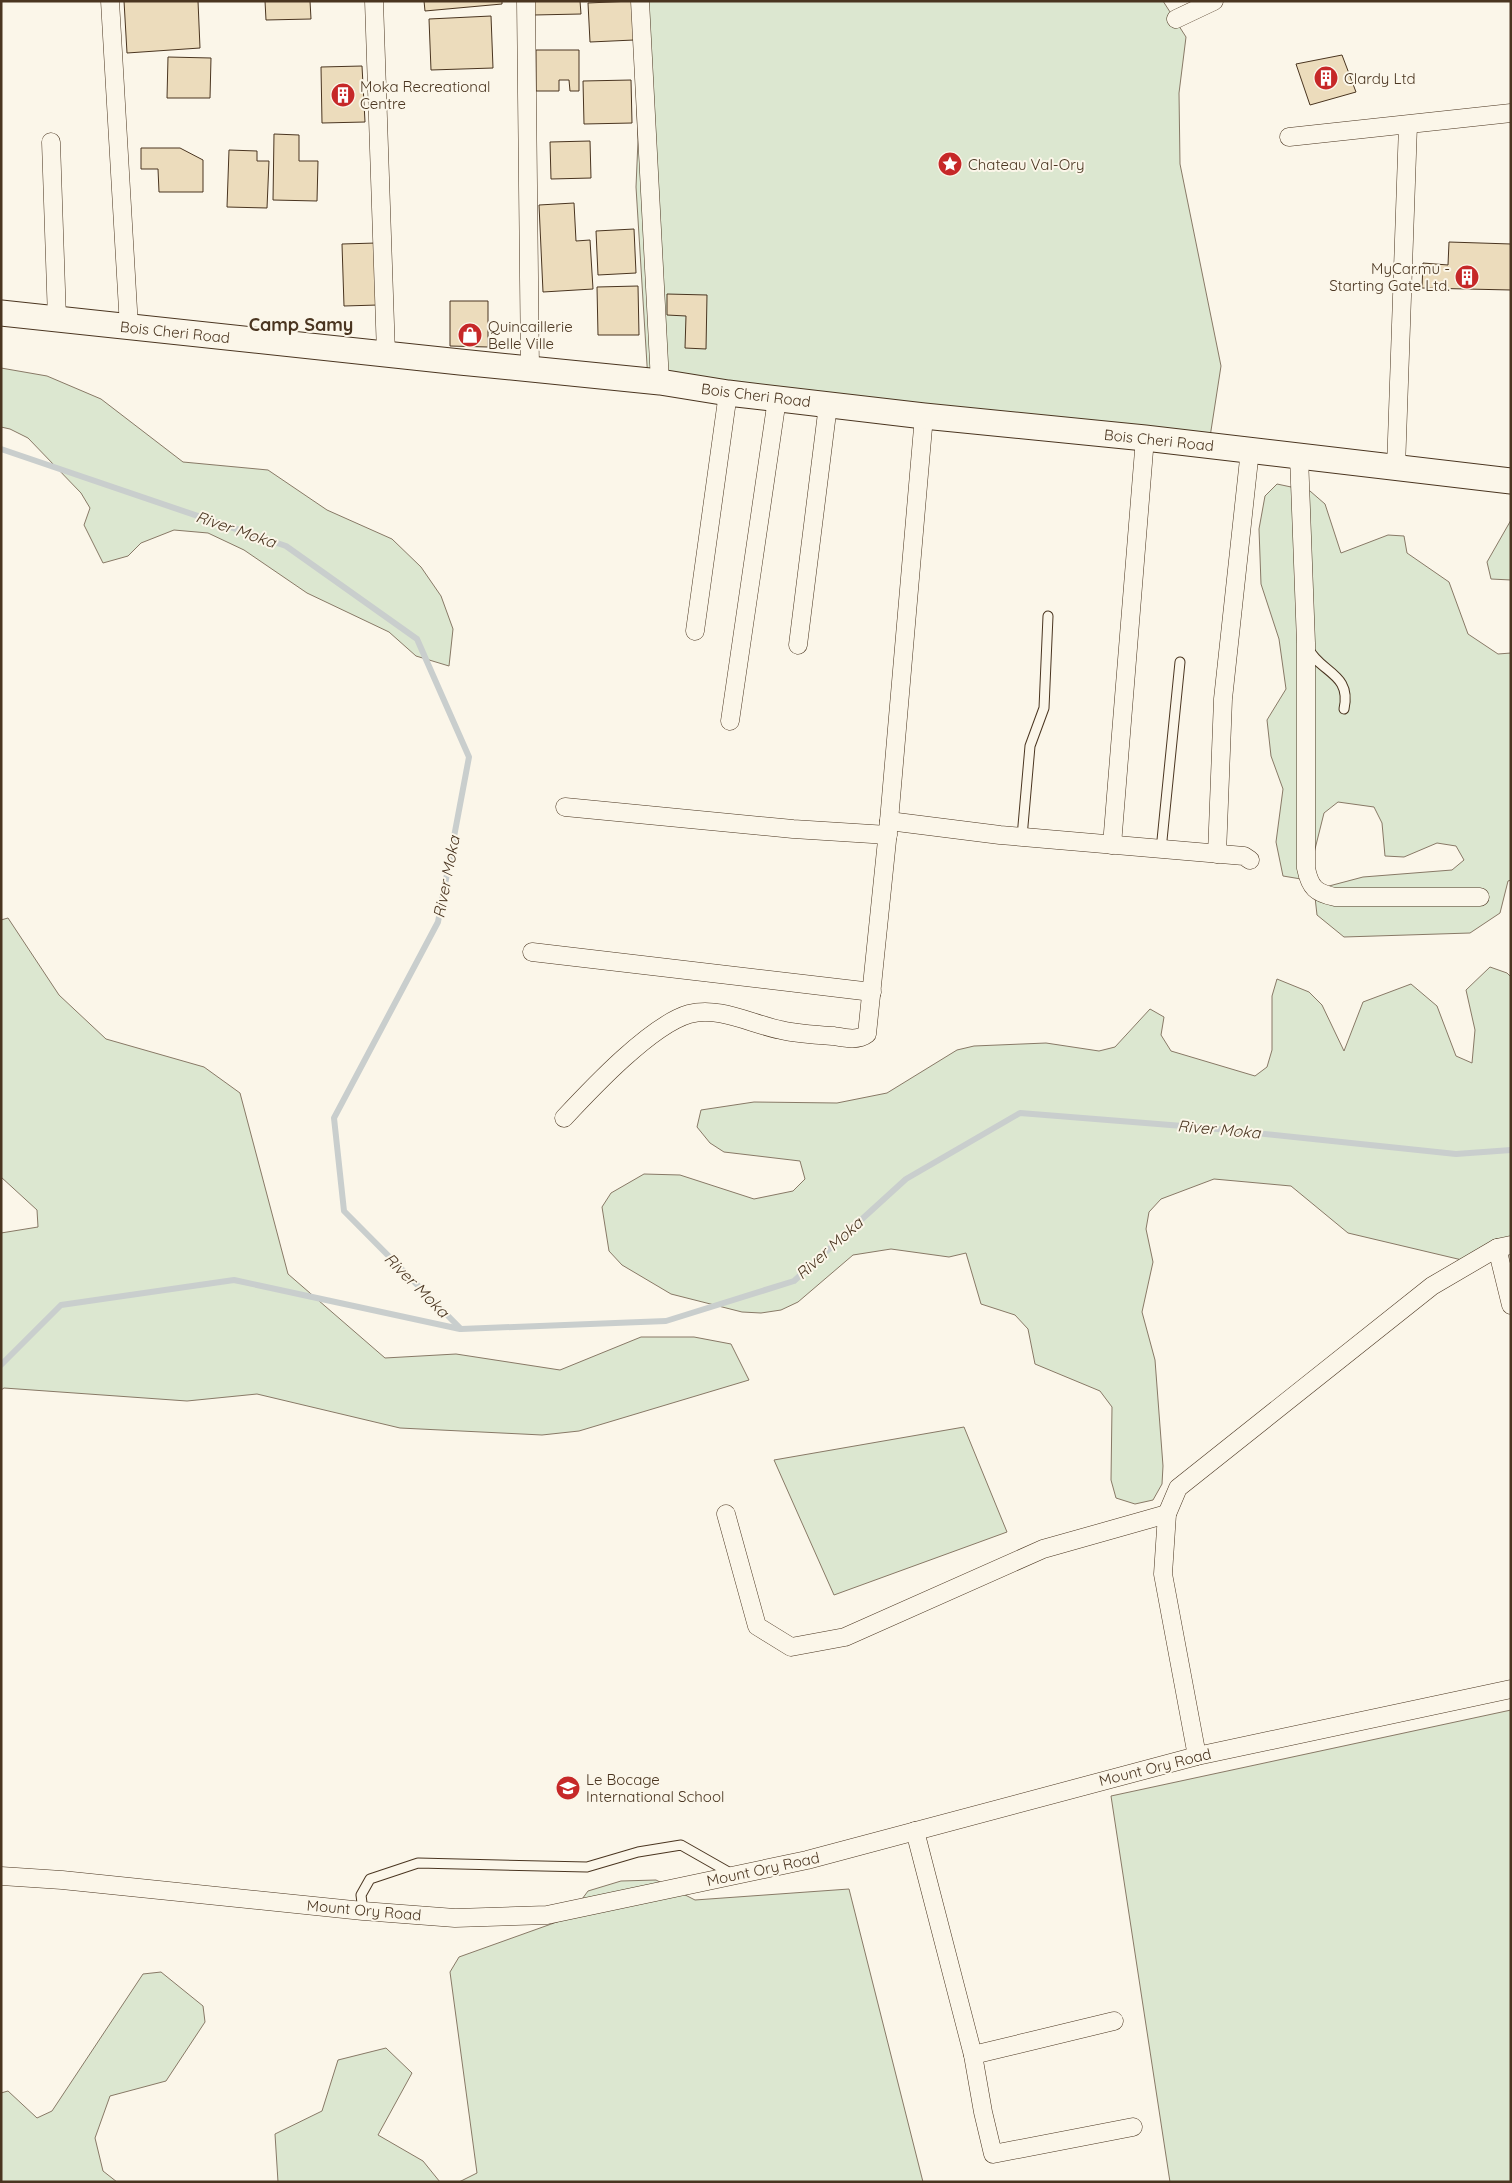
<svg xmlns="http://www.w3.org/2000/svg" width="1512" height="2183" font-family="Quicksand,sans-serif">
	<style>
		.green { fill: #dce7d0; stroke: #887966 }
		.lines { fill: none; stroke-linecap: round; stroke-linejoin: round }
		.stream { stroke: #c9cecd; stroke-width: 6 }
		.building { fill: #ecdcbc; stroke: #4a3520 }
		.service-casing { stroke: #4a3520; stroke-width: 11 }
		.minor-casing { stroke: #4a3520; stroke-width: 19 }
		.secondary-casing { stroke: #4a3520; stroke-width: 27 }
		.service { stroke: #fbf6e9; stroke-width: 9 }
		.minor { stroke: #fbf6e9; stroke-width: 18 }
		.secondary { stroke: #fbf6e9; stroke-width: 25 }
		.labels { text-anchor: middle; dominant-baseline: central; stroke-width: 4; stroke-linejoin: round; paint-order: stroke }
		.poi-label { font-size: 15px; fill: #4a3520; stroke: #fbf6e9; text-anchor: start }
		.street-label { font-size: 15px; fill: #4a3520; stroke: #fbf6e9 }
		.water-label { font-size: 16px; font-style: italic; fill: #4a3520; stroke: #fbf6e9 }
		.quarter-label { font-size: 18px; font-weight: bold; fill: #4a3520; stroke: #fbf6e9 }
	</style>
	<rect width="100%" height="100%" fill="#fbf6e9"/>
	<g class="green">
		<polygon points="633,1 1163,1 1186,37 1179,93 1180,164 1221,366 1210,437 648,381 636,187 638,140"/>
		<polygon points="1,368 47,376 101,399 183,462 268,470 327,510 392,539 421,567 441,596 453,629 449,666 416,656 389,632 307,593 244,550 208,533 174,530 141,543 128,556 103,563 84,525 90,508 81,493 28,438 10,429 1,427"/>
		<polygon points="1277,484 1310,491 1325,504 1341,553 1388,535 1404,536 1407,553 1449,582 1468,634 1498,654 1511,653 1511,880 1508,881 1500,913 1470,933 1344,937 1317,915 1315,897 1329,886 1363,877 1452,870 1464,860 1456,846 1437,843 1404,857 1385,856 1382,823 1374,807 1338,802 1324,813 1311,865 1301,879 1283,876 1276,842 1283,789 1271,756 1267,720 1286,689 1279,639 1261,584 1259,529 1265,496"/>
		<polygon points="1511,520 1511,580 1491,579 1487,562"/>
		<polygon points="8,918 59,995 106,1039 204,1067 240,1093 288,1274 385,1358 456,1354 560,1370 641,1337 694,1337 731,1344 749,1380 579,1431 542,1435 400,1428 257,1394 187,1401 4,1388 1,1390 1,1233 38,1227 37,1210 1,1177 1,920"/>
		<polygon points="1490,967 1507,973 1511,977 1511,1249 1462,1260 1348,1233 1291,1186 1214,1179 1161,1199 1149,1212 1146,1229 1153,1262 1142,1312 1155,1360 1163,1466 1162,1484 1153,1500 1135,1504 1116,1498 1111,1480 1112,1407 1100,1391 1035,1364 1028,1329 1015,1315 981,1304 966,1253 949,1257 891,1249 853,1255 798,1302 781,1310 761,1313 742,1312 671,1294 622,1265 609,1251 602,1207 611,1193 644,1174 680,1175 754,1199 793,1191 805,1179 800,1161 724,1152 710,1143 697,1127 701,1110 754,1102 837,1103 887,1093 957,1050 974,1046 1046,1043 1099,1051 1115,1047 1150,1009 1164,1017 1161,1035 1171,1051 1255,1076 1267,1067 1272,1050 1272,996 1277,979 1309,992 1322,1005 1344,1051 1363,1002 1411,984 1437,1006 1456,1056 1472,1063 1475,1030 1466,990"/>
		<polygon points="964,1427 1007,1532 834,1595 774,1460"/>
		<polygon points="1511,1710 1511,2182 1170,2182 1111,1796"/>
		<polygon points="656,1880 695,1900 849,1889 923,2182 459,2182 477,2173 450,1972 459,1957 568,1918 588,1891 621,1881"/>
		<polygon points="161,1972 203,2006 205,2022 166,2081 110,2096 95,2138 103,2171 117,2182 1,2182 1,2093 8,2091 37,2118 52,2111 143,1974"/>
		<polygon points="386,2048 412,2073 378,2135 423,2161 440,2182 278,2182 275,2134 322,2111 338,2060"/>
	</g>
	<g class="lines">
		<g class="stream">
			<polyline points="1,449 286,546 417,639 469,757 438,922 334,1118 344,1211 461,1329 666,1321 794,1281 906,1179 1020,1113 1208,1128 1456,1154 1511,1150"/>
			<polyline points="1,1365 61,1305 234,1280 460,1329"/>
		</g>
	</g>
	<g class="building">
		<polygon points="124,1 198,1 200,48 127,53"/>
		<polygon points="265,1 310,1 311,19 266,20"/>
		<polygon points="424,1 502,1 502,4 425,11"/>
		<polygon points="534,1 580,1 581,14 534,15"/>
		<polygon points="632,1 634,40 590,42 588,3"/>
		<polygon points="491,16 493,68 431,70 429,19"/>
		<polygon points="536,50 579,50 579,91 570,91 569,80 559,80 559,91 536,91"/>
		<polygon points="1342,55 1356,92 1310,105 1296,64"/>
		<polygon points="168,57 211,58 210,98 167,98"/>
		<polygon points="362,66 365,122 322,123 321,67"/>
		<polygon points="631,80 632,123 584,124 583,81"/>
		<polygon points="274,134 299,135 299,161 318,161 317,201 273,200"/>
		<polygon points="590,141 591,178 551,179 550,142"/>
		<polygon points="141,148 180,148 203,160 203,192 159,192 158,169 141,169"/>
		<polygon points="229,150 257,151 257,161 269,161 267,208 227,207"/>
		<polygon points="574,203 576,241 590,240 593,289 543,292 539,205"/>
		<polygon points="634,229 636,273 598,275 596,231"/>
		<polygon points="1449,242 1511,244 1511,290 1422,288 1423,263 1448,265"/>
		<polygon points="376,243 378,305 344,306 342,244"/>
		<polygon points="638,286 639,335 598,335 597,287"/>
		<polygon points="667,294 707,295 706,349 685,348 686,316 667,315"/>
		<polygon points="450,301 488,301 488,347 450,346"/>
	</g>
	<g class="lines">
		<defs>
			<g id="service">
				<path d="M 1308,648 C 1320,673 1352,673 1344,709"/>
				<polyline points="1022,837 1030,746 1044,708 1048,616"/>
				<polyline points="1161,850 1180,662"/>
				<polyline points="363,1911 361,1895 370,1879 418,1863 587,1867 638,1852 681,1845 732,1874"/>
			</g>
			<g id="minor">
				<polyline points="110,1 129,327"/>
				<polyline points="374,1 386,354"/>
				<polyline points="526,1 530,369"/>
				<polyline points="640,1 660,382"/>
				<polyline points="1176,19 1214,1"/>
				<polyline points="1289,137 1511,113"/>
				<polyline points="51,142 57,319"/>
				<path d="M 1299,456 L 1306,643 L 1306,868 C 1310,888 1316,893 1335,897 L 1480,897"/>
				<polyline points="1396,468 1408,125"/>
				<polyline points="695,631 728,393"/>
				<polyline points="798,645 828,405"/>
				<polyline points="730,721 777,399"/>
				<polyline points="565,807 793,829 888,835"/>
				<polyline points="889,821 1000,835 1244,856 1250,860"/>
				<polyline points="1112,845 1145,438"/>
				<polyline points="1217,854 1223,699 1250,450"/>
				<polyline points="532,952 872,992"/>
				<path d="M 564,1118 C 592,1088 651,1025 689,1014 C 719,1006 751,1024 781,1030 C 798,1034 817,1035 834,1036 C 845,1038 858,1041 867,1034 L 889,821 L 924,416"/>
				<polyline points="1497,1248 1511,1305"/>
				<polyline points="726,1514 757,1626 791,1647 845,1637 1043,1549 1167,1514"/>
				<polyline points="1197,1756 1163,1574 1167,1514 1178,1488 1432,1286 1497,1248 1511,1245"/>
				<polyline points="915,1831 973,2055 983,2112 993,2154 1133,2127"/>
				<polyline points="1,1876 62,1880 363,1911 455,1918 547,1915 807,1860 1197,1756 1511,1689"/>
				<polyline points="973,2055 1114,2021"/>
			</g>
			<polyline id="secondary" points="1,313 460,362 660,382 728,393 924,416 1145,438 1511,481"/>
		</defs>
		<use href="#service" class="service-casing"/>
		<use href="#minor" class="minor-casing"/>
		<use href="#secondary" class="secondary-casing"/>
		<use href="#service" class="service"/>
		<use href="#minor" class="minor"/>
		<use href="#secondary" class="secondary"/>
	</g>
	<defs>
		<symbol id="building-disc" viewBox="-11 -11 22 22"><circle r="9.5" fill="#c62828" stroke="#fbf6e9"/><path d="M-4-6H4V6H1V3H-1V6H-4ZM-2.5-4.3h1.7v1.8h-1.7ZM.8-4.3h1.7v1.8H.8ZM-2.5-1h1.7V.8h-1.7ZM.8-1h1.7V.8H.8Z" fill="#fff"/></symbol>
		<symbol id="sight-disc" viewBox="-11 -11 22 22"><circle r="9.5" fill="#c62828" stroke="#fbf6e9"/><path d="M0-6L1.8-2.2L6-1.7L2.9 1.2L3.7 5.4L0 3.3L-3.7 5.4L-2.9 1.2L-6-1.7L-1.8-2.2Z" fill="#fff"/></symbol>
		<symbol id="shop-disc" viewBox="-11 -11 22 22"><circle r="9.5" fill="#c62828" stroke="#fbf6e9"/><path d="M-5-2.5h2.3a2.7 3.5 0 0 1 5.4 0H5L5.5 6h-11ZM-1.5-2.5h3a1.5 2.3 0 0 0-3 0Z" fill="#fff"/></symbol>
		<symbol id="school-disc" viewBox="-11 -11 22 22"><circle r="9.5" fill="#c62828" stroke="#fbf6e9"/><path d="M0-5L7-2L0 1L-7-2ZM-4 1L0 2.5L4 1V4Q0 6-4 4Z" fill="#fff"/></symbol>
	</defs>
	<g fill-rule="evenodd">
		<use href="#building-disc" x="1312" y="64" width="28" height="28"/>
		<use href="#building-disc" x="329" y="81" width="28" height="28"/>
		<use href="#sight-disc" x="936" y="150" width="28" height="28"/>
		<use href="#building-disc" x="1453" y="263" width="28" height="28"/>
		<use href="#shop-disc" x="456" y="321" width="28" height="28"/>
		<use href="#school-disc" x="554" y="1774" width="28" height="28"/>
	</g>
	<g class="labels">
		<g class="poi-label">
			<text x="1344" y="78">Clardy Ltd</text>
			<text x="360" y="86">Moka Recreational<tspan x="360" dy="17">Centre</tspan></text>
			<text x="968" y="164">Chateau Val-Ory</text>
			<text x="1450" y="268" text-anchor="end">MyCar.mu -<tspan x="1450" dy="17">Starting Gate Ltd.</tspan></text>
			<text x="488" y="326">Quincaillerie<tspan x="488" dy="17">Belle Ville</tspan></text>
			<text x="586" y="1779">Le Bocage<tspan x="586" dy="17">International School</tspan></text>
		</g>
		<g class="street-label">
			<text transform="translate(175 332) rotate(6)">Bois Cheri Road</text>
			<text transform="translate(756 395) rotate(7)">Bois Cheri Road</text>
			<text transform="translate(1159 440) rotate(6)">Bois Cheri Road</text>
			<text transform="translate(1155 1767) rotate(-14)">Mount Ory Road</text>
			<text transform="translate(763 1869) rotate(-12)">Mount Ory Road</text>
			<text transform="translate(364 1910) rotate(5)">Mount Ory Road</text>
		</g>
		<g class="water-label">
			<text transform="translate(236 529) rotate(19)">River Moka</text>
			<text transform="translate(446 877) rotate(-79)">River Moka</text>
			<text transform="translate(1219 1129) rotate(5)">River Moka</text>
			<text transform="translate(829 1248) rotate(-42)">River Moka</text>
			<text transform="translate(417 1285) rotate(45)">River Moka</text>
		</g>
		<g class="quarter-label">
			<text x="301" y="324">Camp Samy</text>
		</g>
	</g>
	<rect width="1512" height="2183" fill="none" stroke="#4a3520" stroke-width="5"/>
</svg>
